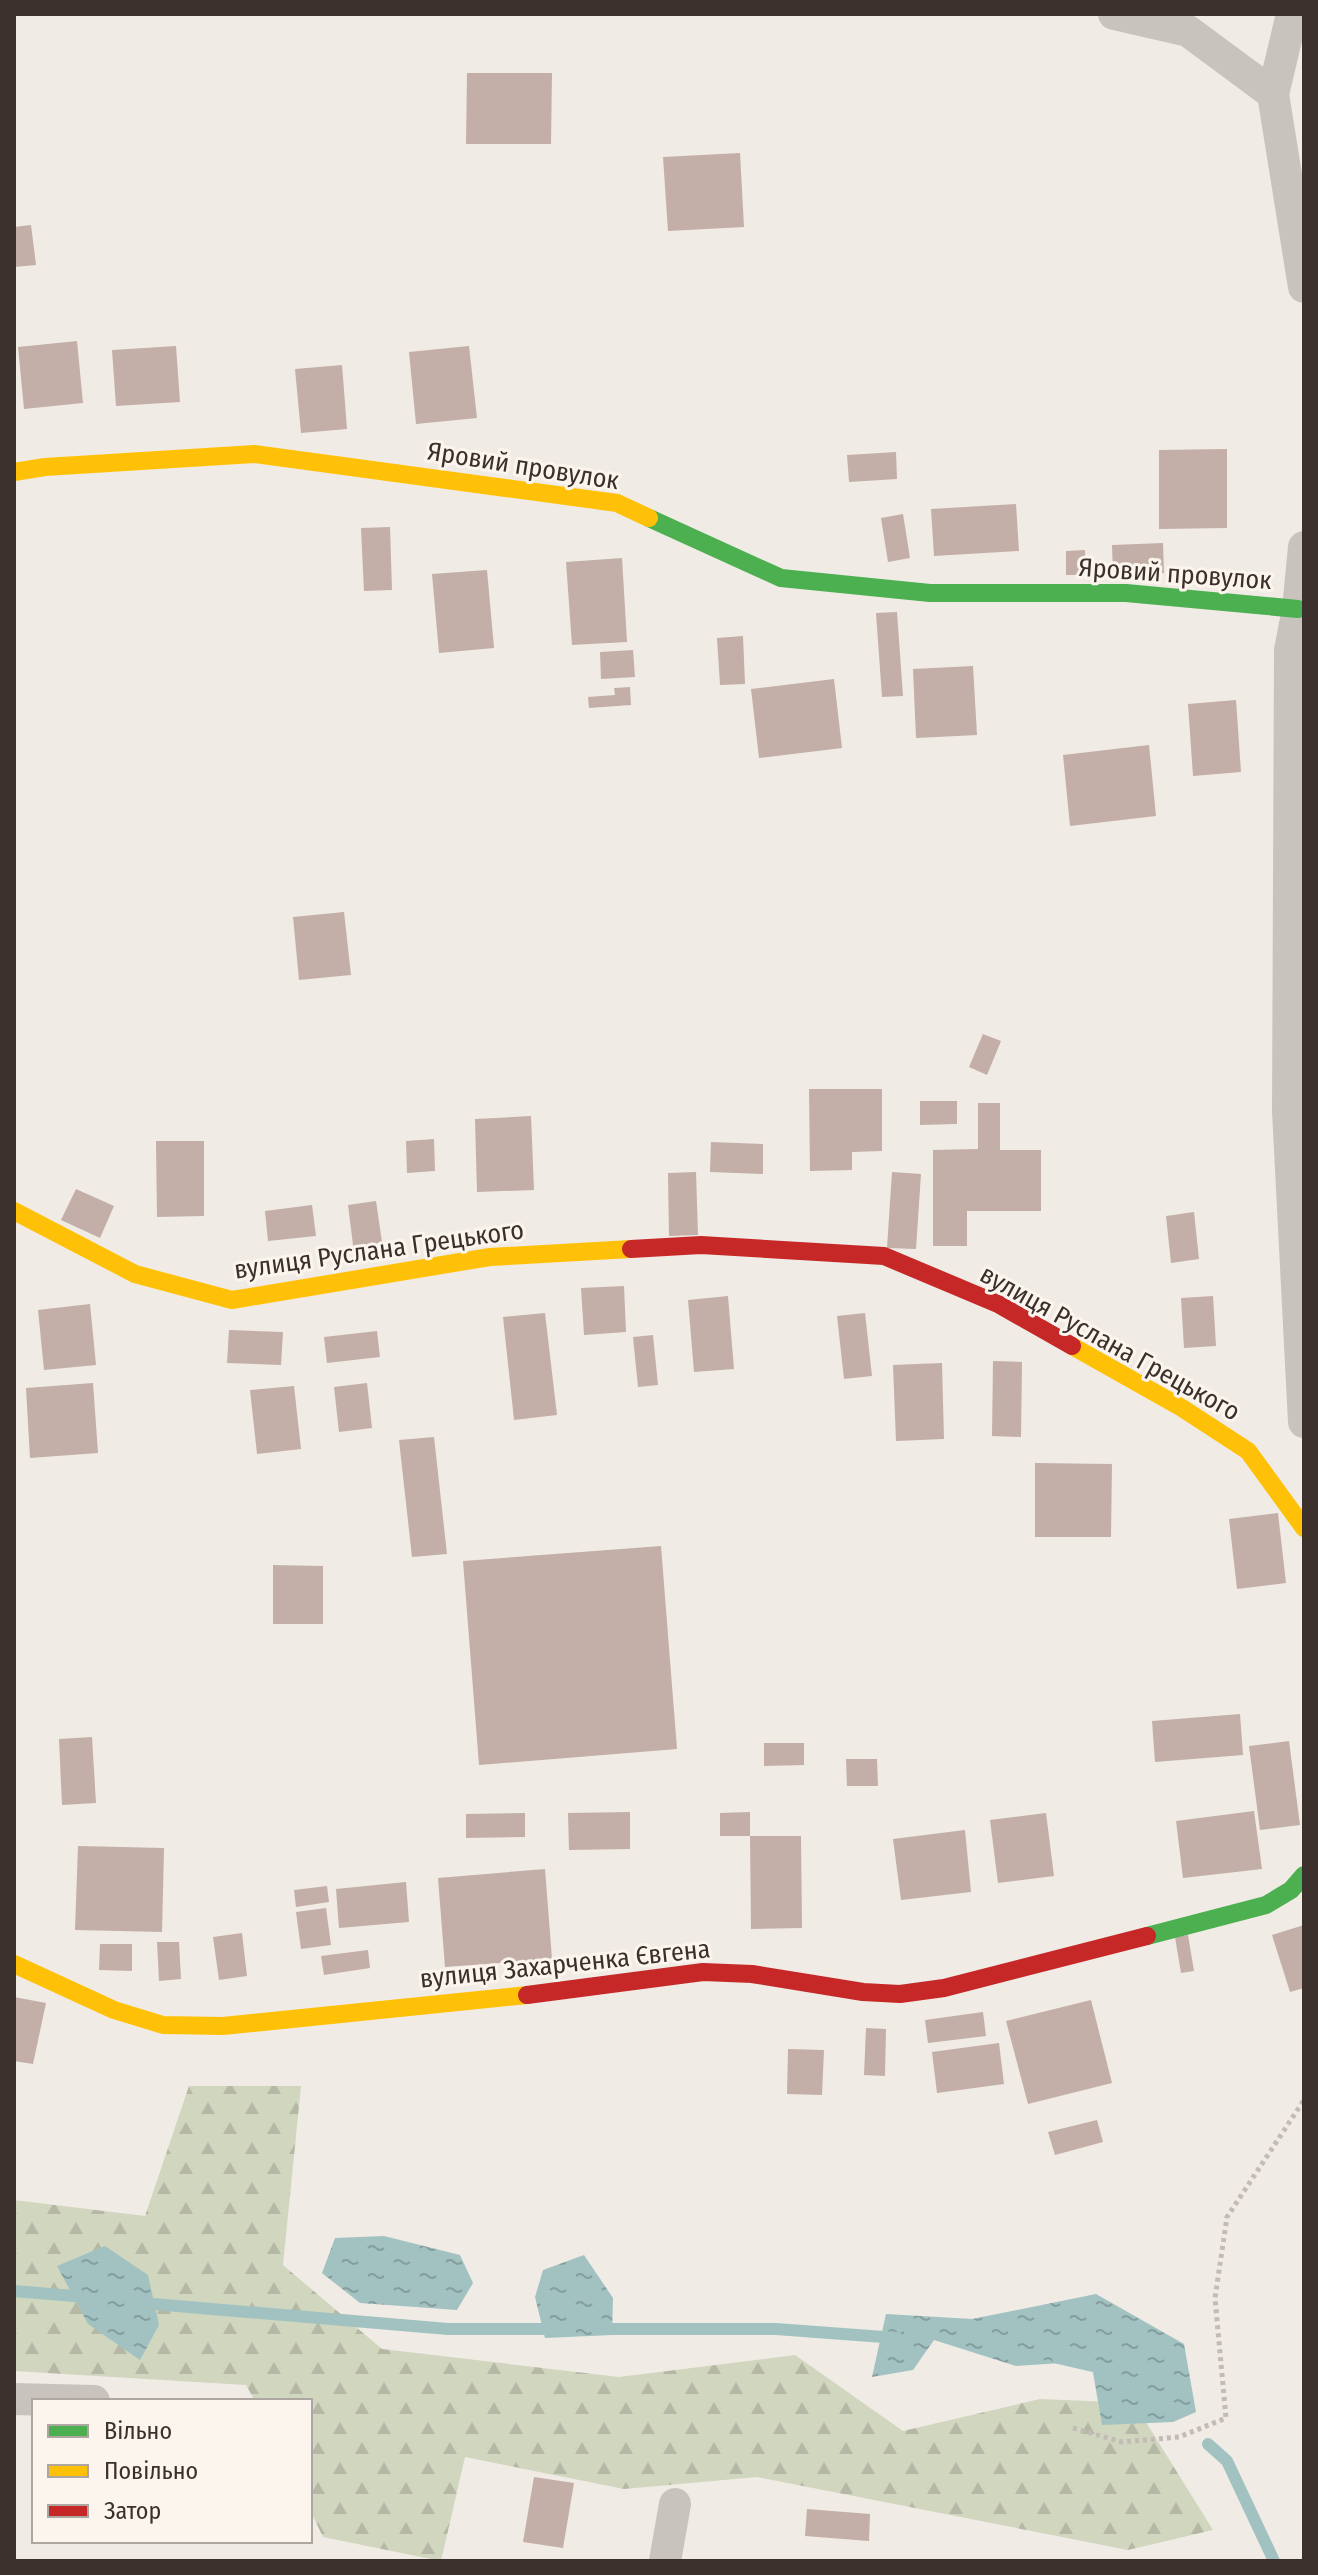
<svg xmlns="http://www.w3.org/2000/svg" width="1318" height="2575" font-family="'Fira Sans Condensed',sans-serif">
	<style>
		.forest { fill: url(#forest-firs) }
		.water { fill: url(#water-ripples) }
		.lines { fill: none; stroke-linecap: round; stroke-linejoin: round }
		.stream { stroke: #a1c2c1; stroke-width: 12 }
		.building { fill: #c3afa7 }
		.path { stroke: #c2bbb6; stroke-width: 5; stroke-dasharray: 4 4; stroke-linecap: butt }
		.street { stroke: #c9c3be; stroke-width: 32 }
		.fast { stroke: #4caf50; stroke-width: 18 }
		.slow { stroke: #ffc107; stroke-width: 18 }
		.jam { stroke: #c62828; stroke-width: 18 }
		.labels { text-anchor: middle; dominant-baseline: central; stroke-width: 6; stroke-linejoin: round; paint-order: stroke }
		.street-label { font-size: 26px; fill: #3b302b; stroke: #fbf5ee }
	</style>
	<defs>
		<pattern id="forest-firs" width="22" height="20" patternUnits="userSpaceOnUse" patternTransform="scale(2)"><rect width="22" height="20" fill="#d1d6bf"/><path d="M5 1l3.5 6h-7zM16 11l3.5 6h-7z" fill="#b4b8a4"/></pattern>
		<pattern id="water-ripples" width="26" height="14" patternUnits="userSpaceOnUse" patternTransform="scale(2)"><rect width="26" height="14" fill="#a1c2c1"/><path d="M2 4q2-2 4 0t4 0M15 11q2-2 4 0t4 0" fill="none" stroke="#849e9d"/></pattern>
	</defs>
	<rect width="100%" height="100%" fill="#f0ebe5"/>
	<polygon class="forest" points="189,2086 301,2086 283,2265 382,2349 619,2377 795,2355 903,2431 1040,2399 1134,2403 1213,2530 1128,2550 757,2477 624,2489 465,2457 441,2561 323,2537 310,2510 310,2401 255,2401 246,2385 14,2371 14,2200 145,2216"/>
	<g class="water">
		<polygon points="384,2236 460,2255 473,2283 457,2310 360,2303 322,2273 335,2238"/>
		<polygon points="105,2246 148,2275 159,2325 140,2360 88,2324 57,2266"/>
		<polygon points="584,2255 613,2298 612,2335 545,2338 535,2297 543,2270"/>
		<polygon points="1096,2294 1184,2344 1196,2412 1173,2422 1102,2425 1091,2361 1016,2366 934,2340 913,2370 872,2377 886,2314 972,2319"/>
	</g>
	<g class="lines">
		<g class="stream">
			<polyline points="14,2291 86,2297"/>
			<polyline points="141,2303 448,2329 557,2329"/>
			<polyline points="596,2329 776,2329 897,2338"/>
			<polyline points="1058,2358 1106,2369"/>
			<polyline points="1208,2444 1227,2461 1274,2561"/>
		</g>
	</g>
	<g class="building">
		<polygon points="467,73 552,73 551,144 466,144"/>
		<polygon points="740,153 744,227 668,231 663,157"/>
		<polygon points="31,225 36,265 14,267 14,227"/>
		<polygon points="77,341 83,403 24,409 18,347"/>
		<polygon points="176,346 180,402 116,406 112,350"/>
		<polygon points="469,346 477,418 416,424 409,352"/>
		<polygon points="342,365 347,429 301,433 295,369"/>
		<polygon points="1227,449 1227,528 1159,529 1159,450"/>
		<polygon points="896,452 897,479 849,482 847,455"/>
		<polygon points="1016,504 1019,551 934,556 931,509"/>
		<polygon points="903,514 910,558 888,562 881,518"/>
		<polygon points="390,527 392,590 364,591 361,528"/>
		<polygon points="1163,543 1164,573 1113,575 1112,545"/>
		<polygon points="1085,550 1086,575 1066,575 1066,551"/>
		<polygon points="622,558 627,642 572,645 566,562"/>
		<polygon points="487,570 494,648 439,653 432,574"/>
		<polygon points="897,612 903,696 882,697 876,613"/>
		<polygon points="743,636 745,684 720,685 717,638"/>
		<polygon points="633,650 635,677 601,679 600,652"/>
		<polygon points="973,666 977,735 916,738 913,669"/>
		<polygon points="834,679 842,748 759,758 751,689"/>
		<polygon points="630,687 631,705 589,708 588,697 615,695 614,688"/>
		<polygon points="1236,700 1241,772 1193,776 1188,704"/>
		<polygon points="1149,745 1156,816 1070,826 1063,755"/>
		<polygon points="344,912 351,975 299,980 293,917"/>
		<polygon points="983,1034 1001,1041 987,1075 969,1067"/>
		<polygon points="809,1089 882,1089 882,1151 852,1152 852,1170 810,1171"/>
		<polygon points="920,1101 957,1101 957,1124 920,1125"/>
		<polygon points="978,1103 1000,1103 1000,1150 1041,1150 1041,1211 967,1211 967,1246 933,1246 933,1150 978,1149"/>
		<polygon points="531,1116 534,1190 477,1192 475,1119"/>
		<polygon points="434,1139 435,1171 407,1173 406,1141"/>
		<polygon points="156,1141 204,1141 204,1216 157,1217"/>
		<polygon points="711,1142 763,1144 763,1174 710,1172"/>
		<polygon points="696,1172 698,1235 669,1236 668,1173"/>
		<polygon points="892,1172 921,1174 916,1249 887,1248"/>
		<polygon points="76,1189 114,1206 100,1238 61,1220"/>
		<polygon points="376,1201 383,1249 354,1253 348,1205"/>
		<polygon points="312,1205 316,1236 268,1241 265,1211"/>
		<polygon points="1194,1212 1199,1259 1171,1263 1166,1216"/>
		<polygon points="624,1286 626,1332 584,1335 581,1288"/>
		<polygon points="728,1296 734,1369 694,1372 688,1300"/>
		<polygon points="1213,1296 1216,1346 1184,1348 1181,1298"/>
		<polygon points="90,1304 96,1365 44,1370 38,1310"/>
		<polygon points="545,1313 557,1415 514,1420 503,1317"/>
		<polygon points="865,1313 872,1376 844,1379 837,1316"/>
		<polygon points="229,1330 283,1332 281,1365 227,1363"/>
		<polygon points="377,1331 380,1357 327,1363 324,1337"/>
		<polygon points="653,1335 658,1385 638,1387 633,1337"/>
		<polygon points="993,1361 1022,1362 1021,1437 992,1436"/>
		<polygon points="942,1363 944,1439 896,1441 893,1365"/>
		<polygon points="93,1383 98,1453 30,1458 26,1388"/>
		<polygon points="367,1383 372,1428 339,1432 334,1387"/>
		<polygon points="294,1386 301,1449 257,1454 250,1390"/>
		<polygon points="434,1437 447,1554 412,1557 399,1440"/>
		<polygon points="1035,1463 1112,1464 1111,1537 1035,1537"/>
		<polygon points="1278,1513 1286,1583 1237,1589 1229,1519"/>
		<polygon points="661,1546 677,1749 479,1765 463,1561"/>
		<polygon points="273,1565 323,1566 323,1624 273,1624"/>
		<polygon points="1240,1714 1243,1755 1155,1762 1152,1721"/>
		<polygon points="92,1737 96,1803 62,1805 59,1739"/>
		<polygon points="1289,1741 1300,1825 1260,1830 1249,1746"/>
		<polygon points="764,1743 804,1743 804,1765 764,1766"/>
		<polygon points="846,1759 877,1759 878,1786 847,1786"/>
		<polygon points="1254,1811 1262,1869 1183,1878 1176,1821"/>
		<polygon points="630,1812 630,1849 569,1850 568,1813"/>
		<polygon points="750,1812 750,1836 720,1836 720,1813"/>
		<polygon points="525,1813 525,1837 466,1838 466,1814"/>
		<polygon points="1046,1813 1054,1876 998,1883 990,1820"/>
		<polygon points="965,1830 971,1892 901,1900 893,1839"/>
		<polygon points="750,1836 801,1836 802,1928 751,1929"/>
		<polygon points="78,1846 164,1848 162,1932 75,1930"/>
		<polygon points="545,1869 552,1959 445,1967 438,1878"/>
		<polygon points="406,1882 409,1922 339,1928 336,1889"/>
		<polygon points="327,1886 329,1902 296,1907 294,1890"/>
		<polygon points="326,1908 331,1945 301,1949 296,1912"/>
		<polygon points="1304,1925 1304,1988 1290,1992 1272,1935"/>
		<polygon points="242,1933 247,1976 219,1980 213,1937"/>
		<polygon points="1188,1935 1194,1971 1181,1973 1175,1937"/>
		<polygon points="157,1942 179,1942 181,1979 159,1981"/>
		<polygon points="100,1944 132,1944 132,1971 99,1970"/>
		<polygon points="368,1950 370,1968 324,1975 321,1956"/>
		<polygon points="14,1997 46,2003 33,2064 14,2061"/>
		<polygon points="1091,2000 1112,2083 1028,2104 1006,2021"/>
		<polygon points="983,2012 986,2036 928,2043 925,2020"/>
		<polygon points="866,2028 886,2029 885,2076 864,2075"/>
		<polygon points="999,2043 1004,2084 937,2093 932,2052"/>
		<polygon points="788,2049 824,2050 822,2095 787,2094"/>
		<polygon points="1097,2120 1103,2142 1055,2155 1048,2132"/>
		<polygon points="534,2477 574,2483 563,2548 523,2542"/>
		<polygon points="807,2509 870,2514 869,2541 805,2536"/>
	</g>
	<g class="lines">
		<polyline class="path" points="1073,2428 1122,2442 1179,2437 1226,2418 1215,2298 1227,2217 1304,2100"/>
		<g class="street">
			<polyline points="1114,14 1188,31 1273,94 1304,287"/>
			<polyline points="1273,94 1292,14"/>
			<polyline points="1304,547 1298,609 1290,650 1288,1111 1304,1422"/>
			<polyline points="14,2399 94,2401"/>
			<polyline points="665,2561 675,2504"/>
		</g>
		<g class="fast">
			<polyline points="649,518 781,578 930,593 1126,593 1298,609"/>
			<polyline points="1147,1936 1266,1905 1291,1890 1304,1875"/>
		</g>
		<g class="slow">
			<polyline points="14,472 45,467 254,454 617,503 649,518"/>
			<polyline points="14,1211 135,1274 232,1300 490,1257 631,1249"/>
			<polyline points="1072,1346 1182,1408 1248,1451 1304,1528"/>
			<polyline points="14,1964 114,2010 163,2025 223,2026 527,1995"/>
		</g>
		<g class="jam">
			<polyline points="631,1249 701,1245 884,1256 998,1304 1072,1346"/>
			<polyline points="527,1995 703,1972 752,1974 863,1992 900,1994 944,1988 1147,1936"/>
		</g>
	</g>
	<g class="labels">
		<g class="street-label">
			<text transform="translate(523 466) rotate(9)">Яровий провулок</text>
			<text transform="translate(1175 574) rotate(4)">Яровий провулок</text>
			<text transform="translate(379 1250) rotate(-8)">вулиця Руслана Грецького</text>
			<text transform="translate(1110 1343) rotate(29)">вулиця Руслана Грецького</text>
			<text transform="translate(565 1964) rotate(-6)">вулиця Захарченка Євгена</text>
		</g>
	</g>
	<rect width="1318" height="2575" fill="none" stroke="#3b302b" stroke-width="32"/>
	<rect x="32" y="2399" width="280" height="144" fill="#fbf5ee" stroke="#aea6a0" stroke-width="2"/>
	<rect x="48" y="2425" width="40" height="12" fill="#4caf50" stroke="#aea6a0" stroke-width="2"/>
	<text x="104" y="2439" font-size="24" fill="#3b302b">Вільно</text>
	<rect x="48" y="2465" width="40" height="12" fill="#ffc107" stroke="#aea6a0" stroke-width="2"/>
	<text x="104" y="2479" font-size="24" fill="#3b302b">Повільно</text>
	<rect x="48" y="2505" width="40" height="12" fill="#c62828" stroke="#aea6a0" stroke-width="2"/>
	<text x="104" y="2519" font-size="24" fill="#3b302b">Затор</text>
</svg>
